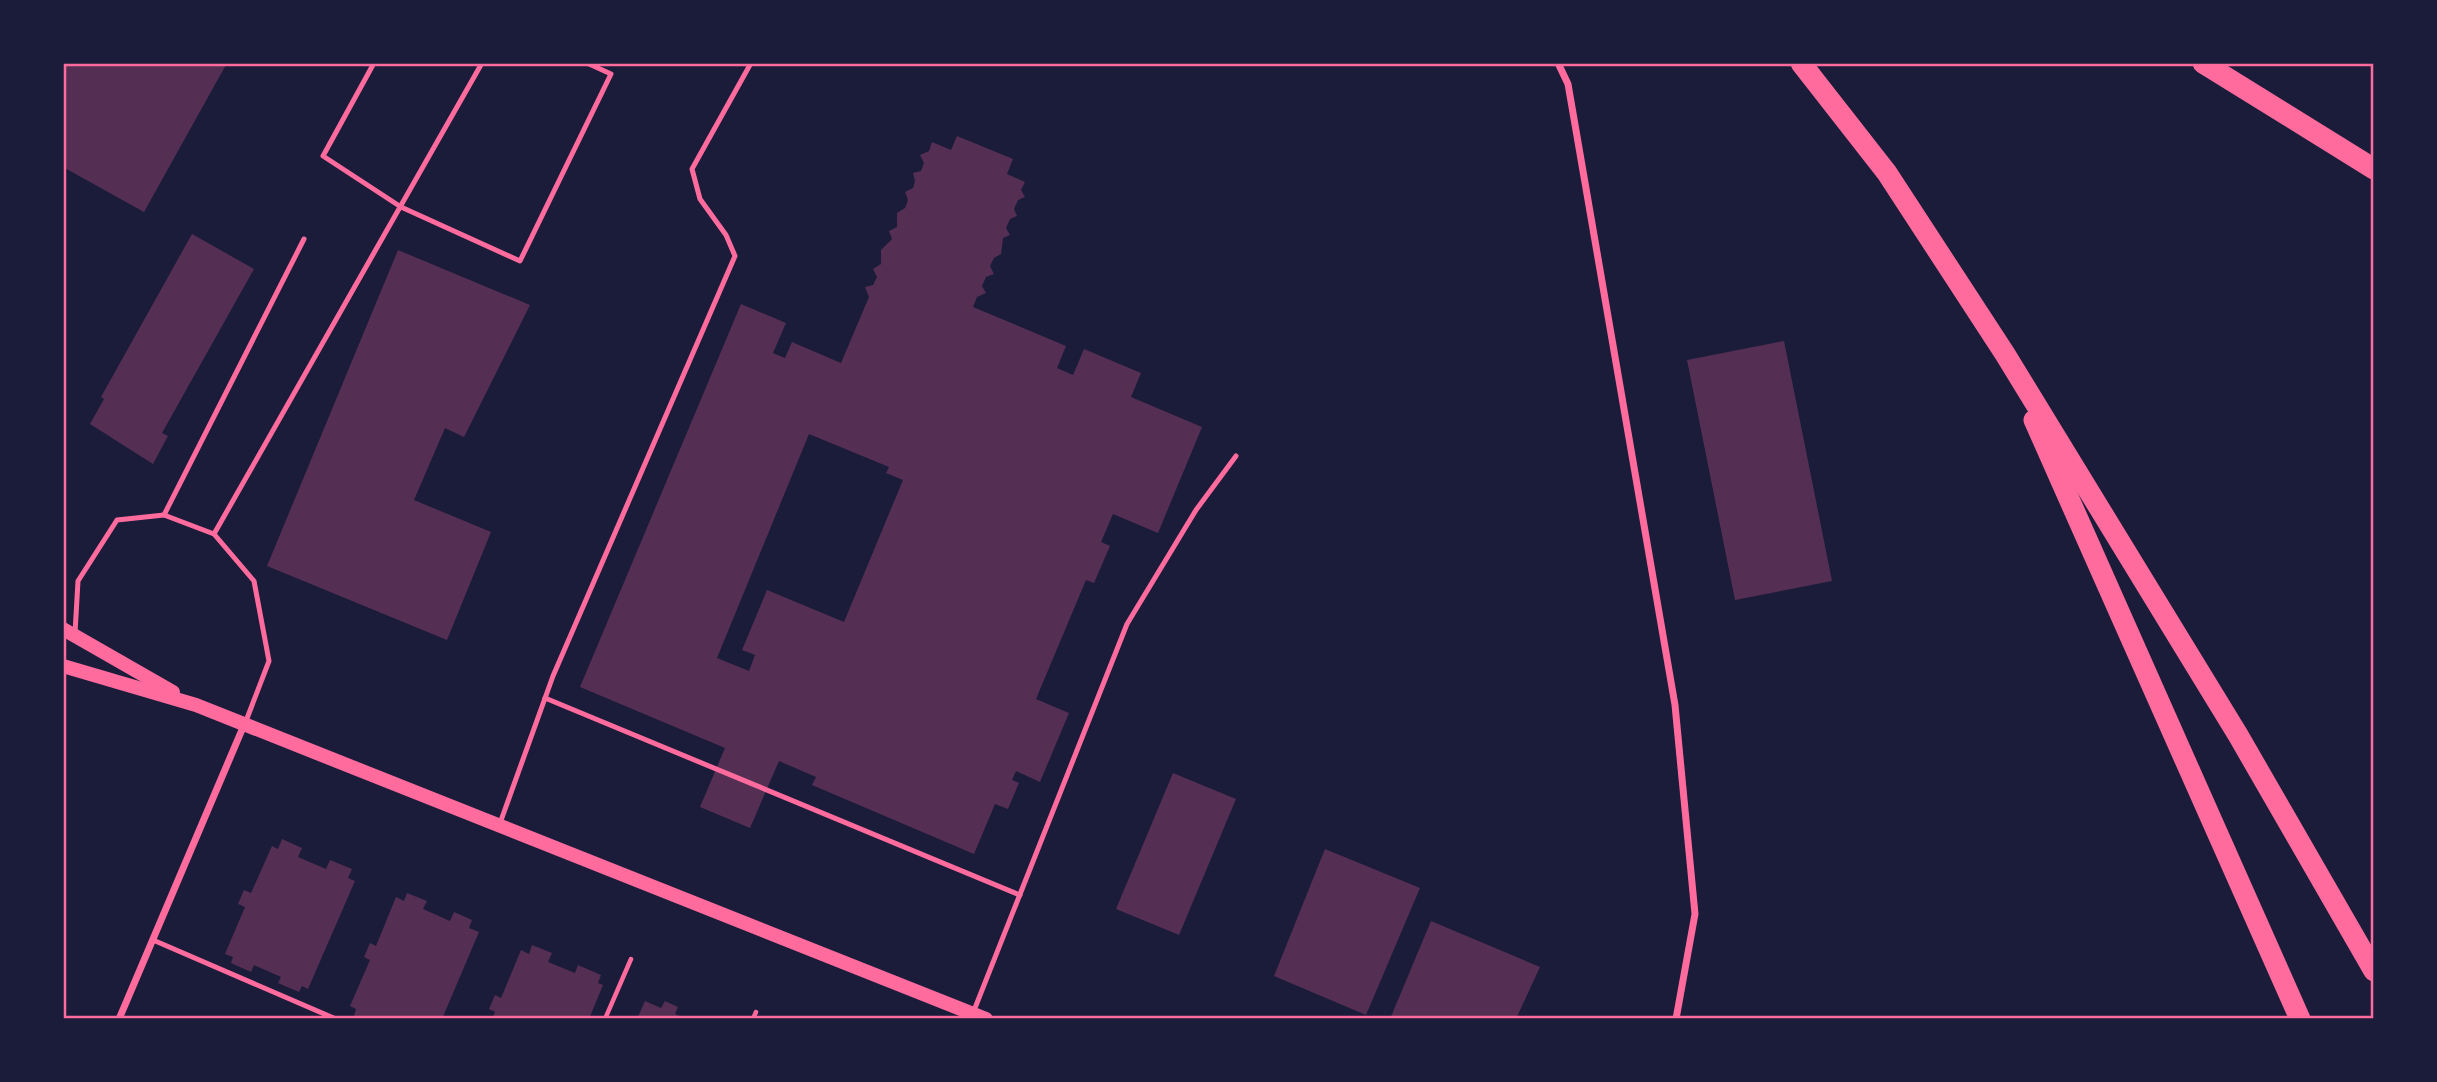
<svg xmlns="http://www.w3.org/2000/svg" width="2437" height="1082" font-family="'IBM Plex Serif',serif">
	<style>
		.building { fill: #542f53; fill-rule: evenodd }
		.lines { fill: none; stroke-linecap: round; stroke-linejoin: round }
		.path { stroke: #ff6b9d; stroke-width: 4.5 }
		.service { stroke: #ff6b9d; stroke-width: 5 }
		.minor { stroke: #ff6b9d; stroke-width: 7 }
		.secondary { stroke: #ff6b9d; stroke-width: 14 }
		.motorway { stroke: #ff6b9d; stroke-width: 21 }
		.neatline { fill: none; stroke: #ff6b9d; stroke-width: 2.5 }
	</style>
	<rect width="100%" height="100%" fill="#1b1b3a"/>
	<g class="building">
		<polygon points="63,63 227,63 144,212 63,167"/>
		<path d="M 957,136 L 1013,159 L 1007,174 L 1025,182 L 1021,190 L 1025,197 L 1018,200 L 1014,209 L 1017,216 L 1010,219 L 1006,228 L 1010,235 L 1003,238 L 1001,254 L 994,258 L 990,266 L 994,274 L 986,277 L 982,286 L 986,293 L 977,297 L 973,307 L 1066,346 L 1057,368 L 1073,375 L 1084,349 L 1141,373 L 1131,397 L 1202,427 L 1158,533 L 1113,514 L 1101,542 L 1110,546 L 1094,583 L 1086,580 L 1036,699 L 1069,713 L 1040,782 L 1016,771 L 1012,780 L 1019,783 L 1008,809 L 995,804 L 974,854 L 812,785 L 816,777 L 779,761 L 750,828 L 700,807 L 725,748 L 580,687 L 741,304 L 786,323 L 773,353 L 785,358 L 792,342 L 841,363 L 869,297 L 865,287 L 873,285 L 877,277 L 873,269 L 881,264 L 881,250 L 892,239 L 889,231 L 897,227 L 897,213 L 905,208 L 908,200 L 905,192 L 913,188 L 915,181 L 913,173 L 921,171 L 924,163 L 920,155 L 929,151 L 932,142 L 951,150 ZM 809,434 L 889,467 L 886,473 L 903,480 L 844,622 L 767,590 L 742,650 L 755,655 L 749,671 L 717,658 Z"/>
		<polygon points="192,234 254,269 162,433 168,436 153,464 90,424 104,399 101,397"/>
		<polygon points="398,250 530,305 464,437 445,428 414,500 491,532 447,640 267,566"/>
		<polygon points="1784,341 1832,581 1735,600 1687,360"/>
		<polygon points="1173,773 1236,799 1179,935 1116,909"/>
		<polygon points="282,839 302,848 298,857 326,869 330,860 352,869 348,878 355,881 308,989 302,986 299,992 278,983 281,977 254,965 251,972 231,963 233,957 225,954 245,907 238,904 244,890 251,893 272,846 278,849"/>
		<polygon points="1325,849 1420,888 1366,1015 1274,976"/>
		<polygon points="407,893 427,901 423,909 450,921 454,912 472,920 469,928 479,932 442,1019 362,1019 354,1016 356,1009 350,1006 370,960 364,957 370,943 376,946 396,897 404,901"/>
		<polygon points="1431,921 1540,967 1516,1019 1390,1019"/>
		<polygon points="532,945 552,953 548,962 575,973 578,965 601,975 598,983 603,985 589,1019 492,1019 495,1012 489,1009 495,995 501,998 521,950 529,954"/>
		<polygon points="645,1001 661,1008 665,1001 678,1007 675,1014 687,1019 637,1019"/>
	</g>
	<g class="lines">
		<g class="path">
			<polyline points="605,1019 631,959"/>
			<polyline points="753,1019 756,1012"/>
		</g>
		<g class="service">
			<polyline points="374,63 323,156 401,207 520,261 611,74 587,63"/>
			<polyline points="214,534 482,63"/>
			<polyline points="75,633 78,581 117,520 164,515"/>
			<polyline points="545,698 1020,895"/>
			<polyline points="246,721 269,661 254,581 214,534 164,515 304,239"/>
			<polyline points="499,826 553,676 735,256 726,235 700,199 692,169 751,63"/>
			<polyline points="153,940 336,1019"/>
			<polyline points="973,1013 1127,624 1196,510 1236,456"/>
		</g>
		<g class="minor">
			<polyline points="1558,63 1568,84 1675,705 1695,914 1676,1019"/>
			<polyline points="119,1019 244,725"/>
		</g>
		<g class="secondary">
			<polyline points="63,629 173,692"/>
			<polyline points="63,666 196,705 986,1019"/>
		</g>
		<g class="motorway">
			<polyline points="1801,63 1887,173 2005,354 2238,735 2374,971"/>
			<polyline points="2203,63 2374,169"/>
			<polyline points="2034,420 2300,1019"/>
		</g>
	</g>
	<rect width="2437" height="1082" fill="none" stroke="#1b1b3a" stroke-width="130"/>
	<rect x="65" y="65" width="2307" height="952" class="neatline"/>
</svg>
